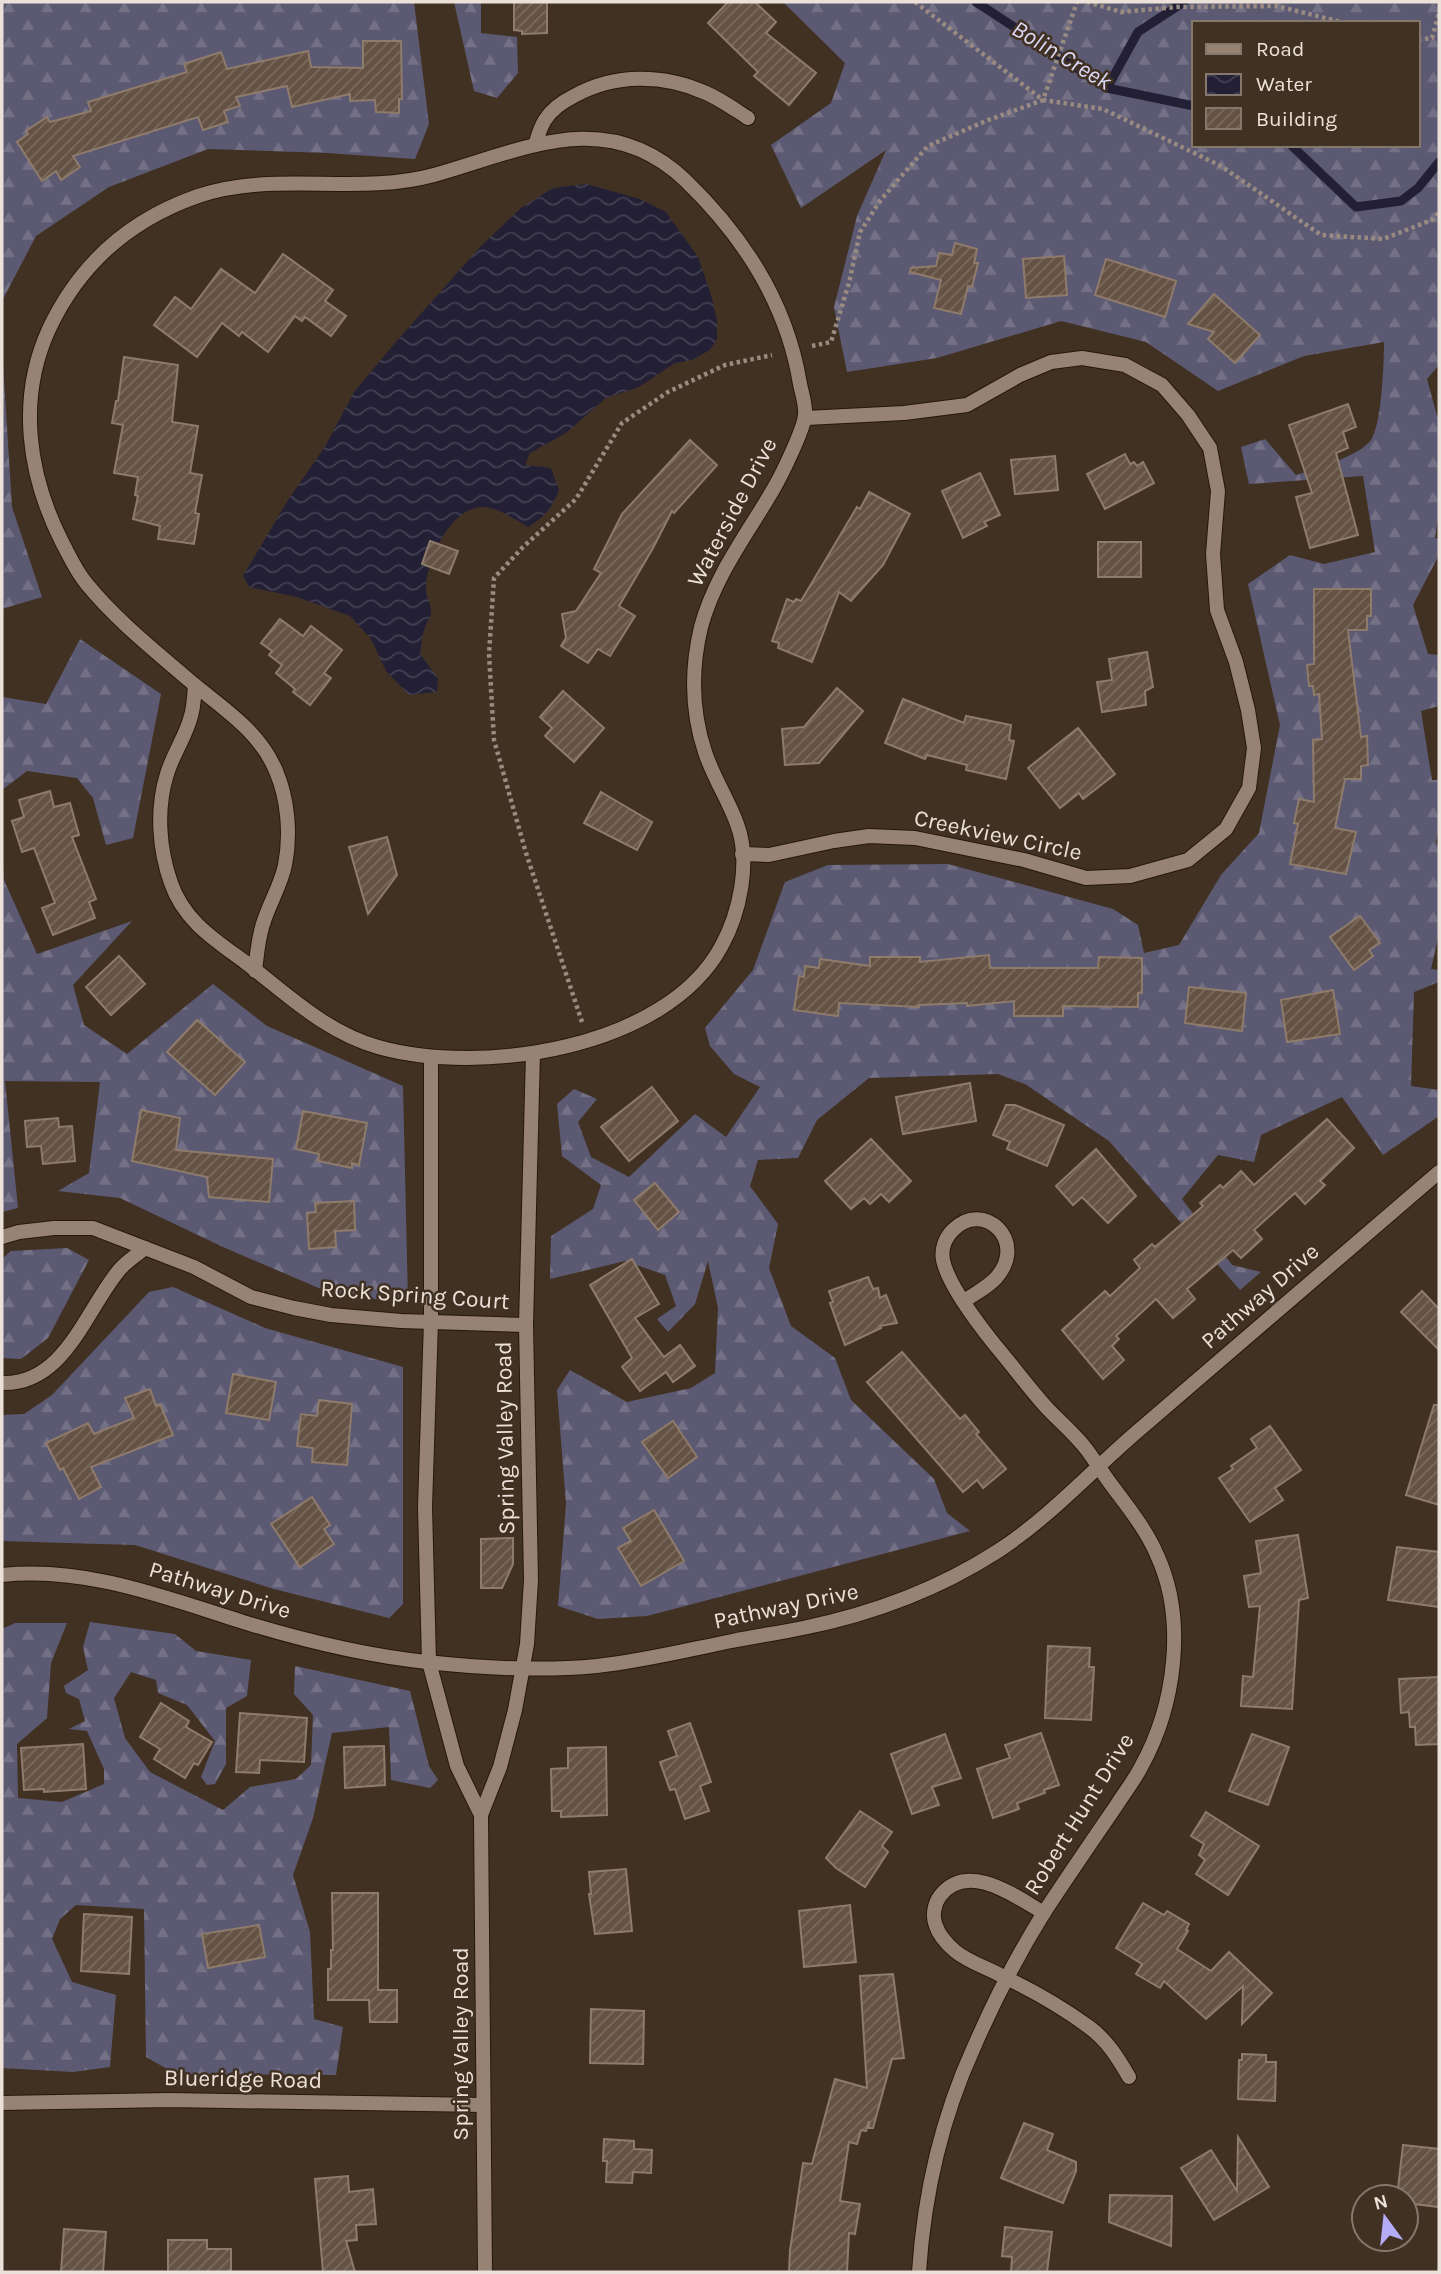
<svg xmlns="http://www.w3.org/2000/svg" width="1441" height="2274" font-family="Karla,sans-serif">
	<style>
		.forest { fill: url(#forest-firs); fill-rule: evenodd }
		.water { fill: url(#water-waves) }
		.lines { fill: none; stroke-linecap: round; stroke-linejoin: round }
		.stream { stroke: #232036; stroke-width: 9 }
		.building { fill: url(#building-hatch); stroke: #8e7b6c; stroke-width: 2 }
		.service-casing { stroke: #27180c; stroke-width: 16 }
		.minor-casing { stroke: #27180c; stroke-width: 16 }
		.path { stroke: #998b81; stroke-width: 4.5; stroke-dasharray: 3.5 3.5; stroke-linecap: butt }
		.service { stroke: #968374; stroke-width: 14 }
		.minor { stroke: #968374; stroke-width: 14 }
		.labels { text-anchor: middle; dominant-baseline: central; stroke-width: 5; stroke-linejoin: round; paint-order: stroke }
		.street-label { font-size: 23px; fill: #ece1d9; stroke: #413123 }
		.water-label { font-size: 24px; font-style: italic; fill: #dcd9f8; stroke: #413123 }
	</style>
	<defs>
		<pattern id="forest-firs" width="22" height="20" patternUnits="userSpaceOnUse" patternTransform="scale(1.75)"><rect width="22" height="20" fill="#5c5a73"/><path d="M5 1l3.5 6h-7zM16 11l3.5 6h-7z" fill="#747186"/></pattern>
		<pattern id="water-waves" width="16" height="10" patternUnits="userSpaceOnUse" patternTransform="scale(1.75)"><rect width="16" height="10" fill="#232036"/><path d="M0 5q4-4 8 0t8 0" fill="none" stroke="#434052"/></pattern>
		<pattern id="building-hatch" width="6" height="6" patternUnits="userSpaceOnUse" patternTransform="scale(1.75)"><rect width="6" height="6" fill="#645244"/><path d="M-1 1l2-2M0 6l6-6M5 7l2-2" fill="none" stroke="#7a6b5e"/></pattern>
	</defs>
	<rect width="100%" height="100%" fill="#413123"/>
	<g class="forest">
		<polygon points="2,2 414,2 429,124 415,159 327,153 208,149 109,187 36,236 2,301"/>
		<polygon points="454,2 481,2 481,33 517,37 518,73 497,98 474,91"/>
		<path d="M 783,2 L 1439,2 L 1439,365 L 1427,379 L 1437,416 L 1439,417 L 1439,513 L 1435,538 L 1439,539 L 1439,555 L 1413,605 L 1428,654 L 1439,655 L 1439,706 L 1421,711 L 1432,780 L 1439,780 L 1439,828 L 1436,842 L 1439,849 L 1439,934 L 1431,969 L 1439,970 L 1439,982 L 1414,992 L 1411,1086 L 1439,1090 L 1439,1116 L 1383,1155 L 1342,1097 L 1261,1135 L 1254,1162 L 1218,1155 L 1182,1199 L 1232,1265 L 1261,1272 L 1240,1290 L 1109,1141 L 1025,1084 L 998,1074 L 869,1078 L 817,1120 L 798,1158 L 758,1160 L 750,1186 L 778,1224 L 769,1268 L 791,1326 L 835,1358 L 851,1400 L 934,1479 L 947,1513 L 970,1531 L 647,1616 L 598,1619 L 558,1606 L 566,1504 L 557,1390 L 570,1370 L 627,1402 L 691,1388 L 715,1373 L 718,1308 L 708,1261 L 695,1304 L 668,1332 L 657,1319 L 676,1306 L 665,1275 L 625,1261 L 550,1279 L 551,1236 L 593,1209 L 601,1185 L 562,1156 L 557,1104 L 574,1089 L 597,1099 L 578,1122 L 591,1157 L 629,1177 L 695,1114 L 726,1137 L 760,1087 L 734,1074 L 710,1046 L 705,1028 L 753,970 L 785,882 L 828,865 L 948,864 L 1113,909 L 1138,925 L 1144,953 L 1179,945 L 1221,875 L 1259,833 L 1280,725 L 1248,584 L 1290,555 L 1324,564 L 1375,552 L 1363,476 L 1249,484 L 1241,447 L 1265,439 L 1296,475 C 1314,469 1360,456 1371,440 C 1382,423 1384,363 1384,342 L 1304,356 L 1218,391 L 1146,342 L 1061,321 L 937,358 L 847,372 L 834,307 L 857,216 L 886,150 L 801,208 L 771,145 L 831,103 L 845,63 ZM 1194,23 L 1418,23 L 1418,145 L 1194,145 Z"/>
		<polygon points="2,348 12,507 42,597 2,609"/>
		<polygon points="80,639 161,694 133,838 106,845 93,798 77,778 27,771 2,790 2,697 46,704"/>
		<polygon points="2,852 4,880 37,954 132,921 73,985 84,1025 127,1054 213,984 267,1026 403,1086 408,1302 335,1295 223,1247 120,1198 58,1191 89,1173 100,1082 5,1081 18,1208 2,1212"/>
		<polygon points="67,1248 89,1260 48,1338 21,1359 2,1358 2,1259 11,1251"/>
		<polygon points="173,1287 265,1328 403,1367 403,1604 389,1618 274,1589 135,1545 2,1541 2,1415 24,1414 52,1395 149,1292"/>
		<polygon points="90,1622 175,1634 196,1651 251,1660 247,1696 226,1708 226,1764 215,1784 207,1785 201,1777 215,1741 187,1705 158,1693 156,1680 131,1672 114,1698 125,1738 150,1772 223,1810 250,1787 296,1779 311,1765 313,1715 294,1694 295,1666 410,1691 429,1766 438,1780 430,1788 391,1780 389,1727 332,1733 313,1818 293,1875 310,1932 314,2019 343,2027 336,2075 176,2074 146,2057 144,1909 76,1905 60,1919 52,1939 72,1982 116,1995 110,2067 73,2072 2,2068 2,1629 15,1623 67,1623 51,1663 47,1718 17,1744 18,1798 62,1802 104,1784 104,1769 87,1731 69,1729 85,1721 79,1699 66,1693 64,1686 88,1670 83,1647"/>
	</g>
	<path class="water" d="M 586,184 L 640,199 L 666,212 L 698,257 L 712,298 L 717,321 L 717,339 L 710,350 L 692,360 L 675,363 L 639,387 L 606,398 L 566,433 L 530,453 L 525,465 L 551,468 L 559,490 C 552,508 545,517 528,527 C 515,520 498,507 483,507 C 450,507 425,562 426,591 C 426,598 432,605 431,612 C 431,617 427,622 425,627 C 422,636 421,645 420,654 L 438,678 L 437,692 L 409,695 L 386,671 L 371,639 L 350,616 L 297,597 L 249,587 L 243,576 L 288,500 L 326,445 L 354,392 L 395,343 L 480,247 L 522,207 L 553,188 Z"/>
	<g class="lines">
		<g class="stream">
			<polyline points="976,2 1107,88 1194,106"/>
			<polyline points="1107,88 1138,32 1184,2"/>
			<polyline points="1291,145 1356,207 1401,201 1418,188 1439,162"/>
		</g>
	</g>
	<g class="building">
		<polygon points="514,2 547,2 547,33 522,34 522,31 514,30"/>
		<polygon points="728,2 755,2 776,22 766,33 816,73 789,105 754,76 758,72 708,23"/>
		<polygon points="363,41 401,41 402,99 399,99 399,113 376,112 375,100 350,101 350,94 292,107 287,86 236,97 240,106 224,111 228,122 203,130 198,117 73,156 80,167 61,180 56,171 42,181 17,142 28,134 26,131 47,117 50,122 91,111 88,102 187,72 184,64 221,52 227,69 308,51 311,67 363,68"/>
		<polygon points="955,243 977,249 974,263 978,263 972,287 968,286 961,314 934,308 941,280 910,272 911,268 936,266 939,253 952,255"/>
		<polygon points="283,254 333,290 325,301 346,316 331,336 305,317 302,321 295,316 268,352 242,332 239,336 222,323 197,357 154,325 175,297 191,309 221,269 255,293"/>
		<polygon points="1064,256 1067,295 1026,298 1023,259"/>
		<polygon points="1106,259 1176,281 1165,317 1095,295"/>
		<polygon points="1214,294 1260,335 1235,363 1208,339 1214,332 1188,324"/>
		<polygon points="124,357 178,365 172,422 198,426 190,473 202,475 195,513 199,514 194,544 158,539 160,526 133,519 138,496 135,495 138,477 114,473 123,425 112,423 116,401 118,401"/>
		<polygon points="1348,404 1356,427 1343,432 1348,448 1336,453 1358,535 1310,548 1296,497 1312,493 1289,425"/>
		<polygon points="690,440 717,465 674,513 672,511 653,548 619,606 635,616 610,656 598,649 588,663 561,646 566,638 562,614 576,611 601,573 594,569 622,514"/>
		<polygon points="1125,454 1130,464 1134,462 1137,466 1143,462 1154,483 1105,509 1087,474"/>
		<polygon points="1055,456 1058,490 1015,494 1011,460"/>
		<polygon points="980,473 1000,515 984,522 987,526 963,538 942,491"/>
		<polygon points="869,492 910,514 883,565 851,601 839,592 812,662 778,648 779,643 772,641 787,599 794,602 796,599 801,601 857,507 860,509"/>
		<polygon points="430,541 458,551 449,574 422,564"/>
		<rect x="1098" y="542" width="43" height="35"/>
		<polygon points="1314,589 1371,589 1371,616 1367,616 1367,630 1348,630 1361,737 1367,736 1368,765 1361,766 1361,779 1345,779 1335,828 1356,832 1346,874 1290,864 1298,824 1294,823 1299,799 1314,802 1313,740 1322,739 1319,694 1314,695 1313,686 1309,686 1307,665 1314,664"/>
		<polygon points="280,619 303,636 311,626 342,650 324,673 331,678 310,705 293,692 295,689 276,673 282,665 269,655 272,651 261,643"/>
		<polygon points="1147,652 1153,687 1145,691 1146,705 1102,712 1097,682 1112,680 1109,659"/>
		<polygon points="837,688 863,711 819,763 785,765 782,729 804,727"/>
		<polygon points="563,691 604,728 574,762 545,736 552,728 540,717"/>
		<polygon points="903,699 964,723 966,716 1011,725 1009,740 1014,741 1006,779 966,770 967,765 927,755 925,759 885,743"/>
		<polygon points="1078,728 1115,774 1083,799 1079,793 1060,808 1028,768"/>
		<polygon points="50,791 54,807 70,803 79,835 72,837 96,899 89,902 95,918 53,935 42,908 55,903 34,848 22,852 12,821 24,817 19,800"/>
		<polygon points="601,792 652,822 637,850 584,823"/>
		<polygon points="387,837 397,875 368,914 349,847"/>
		<polygon points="1360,916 1380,943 1369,950 1373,956 1354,970 1330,937"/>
		<polygon points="989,955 990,968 1098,968 1099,957 1142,958 1142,993 1138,993 1138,1007 1063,1006 1063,1016 1014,1016 1014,1001 967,1006 967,1003 919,1005 919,1007 839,1003 838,1016 794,1010 799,976 804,977 805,966 819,968 820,959 870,966 870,957 920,957 920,962"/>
		<polygon points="119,956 145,984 111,1015 86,987"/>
		<polygon points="1189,987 1246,993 1242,1031 1185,1023"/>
		<polygon points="1333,990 1340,1034 1287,1042 1281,1000"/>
		<polygon points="197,1020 245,1062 215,1095 167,1052"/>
		<polygon points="970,1083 976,1121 903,1134 896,1097"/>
		<polygon points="652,1087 678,1121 629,1161 601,1127"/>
		<polygon points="1006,1105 1015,1105 1064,1125 1047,1166 1007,1149 1010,1142 993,1135"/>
		<polygon points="141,1110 180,1118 176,1150 273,1159 269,1202 209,1197 207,1177 132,1161"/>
		<polygon points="303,1111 367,1123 359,1165 352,1163 352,1168 318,1161 319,1154 296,1149"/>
		<polygon points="58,1118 59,1127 72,1126 75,1161 43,1164 41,1146 27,1147 25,1121"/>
		<polygon points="1327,1119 1354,1148 1320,1181 1325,1185 1305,1204 1295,1193 1254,1230 1262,1239 1241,1258 1233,1250 1187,1289 1195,1299 1173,1318 1156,1299 1116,1336 1119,1339 1112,1346 1124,1360 1103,1379 1062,1330 1105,1291 1110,1296 1140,1268 1134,1260 1152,1244 1155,1247 1203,1206 1200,1203 1220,1185 1223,1188 1241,1171 1254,1185"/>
		<polygon points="871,1139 911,1181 889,1202 881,1194 870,1204 864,1198 851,1209 825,1181"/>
		<polygon points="1096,1149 1136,1196 1108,1223 1082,1197 1073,1205 1056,1186"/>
		<polygon points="655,1183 679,1212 658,1230 634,1200"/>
		<polygon points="354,1201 355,1230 335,1231 336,1247 309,1249 307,1213 316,1212 315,1203"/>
		<polygon points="632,1259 659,1304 635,1318 664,1357 680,1345 695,1366 673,1382 666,1372 640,1391 622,1367 632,1358 590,1285"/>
		<polygon points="868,1277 873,1289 878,1288 880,1298 886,1295 897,1323 880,1326 881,1328 845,1345 830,1303 833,1302 829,1291"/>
		<polygon points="1422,1291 1439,1309 1439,1350 1401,1312"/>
		<polygon points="902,1352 960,1419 965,1415 979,1432 976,1434 1006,1469 983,1488 977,1480 963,1492 867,1382"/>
		<polygon points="233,1374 276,1382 269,1420 226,1413"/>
		<polygon points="150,1389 156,1406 160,1404 173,1435 91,1467 101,1487 79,1499 63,1468 60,1470 46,1443 88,1423 94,1434 134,1418 125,1398"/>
		<polygon points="319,1400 352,1404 347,1465 312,1462 313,1448 297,1446 301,1414 317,1416"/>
		<polygon points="1434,1405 1439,1405 1439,1505 1406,1495"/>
		<polygon points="673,1421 697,1457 668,1478 642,1442"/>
		<polygon points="1270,1426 1301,1470 1275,1488 1283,1500 1250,1522 1219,1478 1233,1469 1231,1466 1257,1448 1251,1439"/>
		<polygon points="312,1497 330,1525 324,1529 334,1544 300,1567 271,1524"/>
		<polygon points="654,1510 684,1561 641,1586 618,1548 631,1541 623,1528"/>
		<polygon points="1298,1535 1308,1598 1299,1600 1292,1709 1241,1706 1243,1676 1253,1677 1260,1606 1249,1607 1244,1576 1261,1573 1256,1541"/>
		<polygon points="513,1538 513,1564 502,1588 481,1588 481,1539"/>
		<polygon points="1397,1547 1439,1552 1439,1607 1388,1600"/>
		<polygon points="1048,1646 1090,1648 1089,1667 1094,1667 1091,1720 1045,1718"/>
		<polygon points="1439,1677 1439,1744 1416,1745 1415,1727 1410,1727 1409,1712 1401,1713 1399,1679"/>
		<polygon points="161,1703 189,1721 186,1727 212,1742 198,1765 194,1763 185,1778 154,1759 160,1749 140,1737"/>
		<polygon points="240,1713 307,1718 304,1762 260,1760 259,1773 236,1772"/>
		<polygon points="690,1723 711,1782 700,1786 709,1811 685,1819 675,1789 670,1790 660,1762 677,1756 668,1731"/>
		<polygon points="1041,1733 1059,1785 1044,1790 1045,1793 1017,1803 1019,1809 993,1818 977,1769 1010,1758 1005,1745"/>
		<polygon points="945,1734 961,1778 932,1787 939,1805 912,1814 891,1754"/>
		<polygon points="1252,1734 1289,1747 1268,1805 1229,1791"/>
		<polygon points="83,1744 86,1789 44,1792 44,1789 24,1790 21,1748"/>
		<polygon points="384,1746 385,1785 345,1788 344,1747"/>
		<polygon points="606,1747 607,1815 561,1817 561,1811 552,1811 551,1769 568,1768 568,1748"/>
		<polygon points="860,1811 892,1832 882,1846 888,1852 865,1887 836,1868 826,1858"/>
		<polygon points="1206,1812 1259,1846 1228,1895 1196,1874 1205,1860 1199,1855 1204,1844 1191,1836"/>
		<polygon points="626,1869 632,1931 595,1934 589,1894 591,1894 589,1872"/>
		<polygon points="332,1893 378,1893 378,1990 397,1990 397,2022 370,2022 369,2000 328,2000 328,1969 331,1969 331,1950 333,1950"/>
		<polygon points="1143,1903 1164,1915 1167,1911 1189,1924 1186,1930 1188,1931 1177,1949 1211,1971 1229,1952 1272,1993 1242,2024 1243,1986 1206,2019 1164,1981 1160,1988 1136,1974 1142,1964 1116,1948"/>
		<polygon points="850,1905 856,1962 804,1967 799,1911"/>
		<polygon points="84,1914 132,1917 129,1974 81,1971"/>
		<polygon points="259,1925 265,1957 208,1968 202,1934"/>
		<polygon points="893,1974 904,2058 892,2059 873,2128 869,2128 869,2121 866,2131 861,2130 857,2144 849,2142 840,2201 860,2204 855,2234 849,2233 847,2272 789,2272 790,2250 803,2163 812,2164 835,2079 867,2088 860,1976"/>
		<polygon points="591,2009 644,2011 643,2064 590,2063"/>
		<polygon points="1242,2054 1266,2055 1266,2062 1276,2062 1275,2101 1238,2099 1239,2060 1242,2060"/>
		<polygon points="1024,2123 1053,2134 1047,2150 1076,2162 1076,2171 1063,2203 1001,2178"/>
		<polygon points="1238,2137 1269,2187 1214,2220 1181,2168 1211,2150 1237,2191"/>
		<polygon points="604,2139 634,2141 634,2149 652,2150 651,2173 633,2172 632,2183 606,2182 607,2161 603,2161"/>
		<polygon points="1403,2145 1439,2149 1439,2207 1406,2203 1406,2197 1397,2197"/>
		<polygon points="348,2176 349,2192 373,2189 376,2224 356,2225 357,2240 346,2241 355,2272 323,2272 315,2179"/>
		<polygon points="1110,2195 1172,2196 1171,2246 1109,2222"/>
		<polygon points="1005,2227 1052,2232 1047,2272 1011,2272 1012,2257 1002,2256"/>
		<polygon points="64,2229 106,2232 103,2272 61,2272"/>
		<polygon points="168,2240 207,2240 207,2249 231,2249 231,2272 168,2272"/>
	</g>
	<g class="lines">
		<defs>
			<path id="service" d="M 535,145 C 538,137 540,127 545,120 C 551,110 564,101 574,96 C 615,73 664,74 706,93 C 720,99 734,109 748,118"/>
			<g id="minor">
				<path d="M 195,685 C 194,695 194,706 191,716 C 186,736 173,754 167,774 C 156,809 159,849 171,883 C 184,921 215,940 245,962 C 287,994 325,1032 378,1047 C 481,1076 665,1049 721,947 C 740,913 751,861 737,824 C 728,799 713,777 705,752 C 691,710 691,669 701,627 C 715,575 748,533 774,488 C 782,474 804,429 805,415 C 806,405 802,394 800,384 C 787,304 744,237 686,181 C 607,105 523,150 434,175 C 357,196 275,170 198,196 C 129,220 80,263 49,329 C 17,399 28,475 62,542 C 70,557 76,571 86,583 C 116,620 154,650 190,681 C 222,708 259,730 276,771 C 288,799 291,835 285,865 C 281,885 269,904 263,924 C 258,939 257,955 255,971"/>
				<polyline points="742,854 769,855 834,841 869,836 915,838 1024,860 1086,878 1130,876 1188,860 1226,829 1249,788 1254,748 1248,710 1236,662 1217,610 1213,554 1218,491 1210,448 1188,415 1162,385 1125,365 1082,358 1051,362 1020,375 967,405 904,413 806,418"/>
				<polyline points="431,1057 431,1321 425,1507 429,1662 457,1766 481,1815"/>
				<polyline points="2,1237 19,1232 54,1228 93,1228 194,1267 251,1297 294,1308 331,1315 401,1321 526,1325"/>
				<path d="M 2,1383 C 65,1385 86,1309 120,1269 C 127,1261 137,1255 145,1248"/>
				<path d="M 2,1575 C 90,1566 171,1600 253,1625 C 310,1642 368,1656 427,1662 C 481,1668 543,1671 597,1666 C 643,1661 687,1650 732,1641 C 755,1636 780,1633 803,1628 C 872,1614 939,1589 998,1551 C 1050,1517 1092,1470 1139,1430 C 1239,1344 1339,1258 1439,1172"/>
				<path d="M 1044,1913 C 1016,1897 968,1860 940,1896 C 934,1904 932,1917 936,1926 C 939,1935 948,1945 955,1951 C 968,1962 988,1968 1002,1976 C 1032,1990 1063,2008 1089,2027 C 1107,2040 1118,2058 1129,2077"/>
				<polyline points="2,2103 169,2100 483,2105"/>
				<polyline points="485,2272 481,1815 500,1767 515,1710 527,1644 531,1580 526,1325 533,1053"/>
				<path d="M 919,2272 C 924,2196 942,2117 974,2047 C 994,2001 1018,1954 1045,1911 C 1068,1876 1092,1841 1116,1806 C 1124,1793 1134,1781 1141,1767 C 1175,1706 1187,1620 1157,1555 C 1146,1529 1127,1506 1110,1483 C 1102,1472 1095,1461 1087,1450 C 1075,1434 1059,1421 1046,1407 C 1028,1387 1012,1365 995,1345 C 979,1325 948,1285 943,1260 C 941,1249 945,1238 953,1230 C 983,1199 1029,1241 996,1278 C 988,1287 974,1294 964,1301"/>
			</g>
		</defs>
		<use href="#service" class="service-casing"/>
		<use href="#minor" class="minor-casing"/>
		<g class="path">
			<polyline points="915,2 1043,100 1103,109 1221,166 1321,235 1383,239 1432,220 1439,212"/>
			<polyline points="1087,2 1121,12 1177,7 1277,6 1345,23"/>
			<polyline points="1418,40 1432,38 1439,13"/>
			<polyline points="812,346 831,342 849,283 860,232 880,201 904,173 928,146 986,121 1043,100 1077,2"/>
			<polyline points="582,1022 526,853 494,740 489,654 494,578 523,547 576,499 622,423 668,392 725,365 772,355"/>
		</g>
		<use href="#service" class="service"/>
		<use href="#minor" class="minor"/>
	</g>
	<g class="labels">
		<g class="street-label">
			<text transform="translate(732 512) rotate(-62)">Waterside Drive</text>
			<text transform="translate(998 835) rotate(12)">Creekview Circle</text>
			<text transform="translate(415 1295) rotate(4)">Rock Spring Court</text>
			<text transform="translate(1260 1296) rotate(-41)">Pathway Drive</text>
			<text transform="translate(505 1438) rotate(-91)">Spring Valley Road</text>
			<text transform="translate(220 1590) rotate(17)">Pathway Drive</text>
			<text transform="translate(786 1606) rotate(-12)">Pathway Drive</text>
			<text transform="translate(1079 1814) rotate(-58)">Robert Hunt Drive</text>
			<text transform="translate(460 2044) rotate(-90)">Spring Valley Road</text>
			<text transform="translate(243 2079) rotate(1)">Blueridge Road</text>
		</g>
		<g class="water-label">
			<text transform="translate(1062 55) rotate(31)">Bolin Creek</text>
		</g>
	</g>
	<rect width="1441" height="2274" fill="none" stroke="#ece1d9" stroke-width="7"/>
	<rect x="1192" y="21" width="228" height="126" fill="#413123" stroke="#85776c" stroke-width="2"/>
	<rect x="1206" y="44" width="35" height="10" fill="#968374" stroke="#85776c" stroke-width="2"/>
	<text x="1256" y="56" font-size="21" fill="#ece1d9">Road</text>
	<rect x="1206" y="74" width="35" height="21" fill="url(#water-waves)" stroke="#85776c" stroke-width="2"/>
	<text x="1256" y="91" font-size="21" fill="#ece1d9">Water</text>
	<rect x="1206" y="108" width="35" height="21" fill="url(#building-hatch)" stroke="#85776c" stroke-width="2"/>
	<text x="1256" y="126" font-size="21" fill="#ece1d9">Building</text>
	<g transform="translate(1385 2218) rotate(345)"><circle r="33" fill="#413123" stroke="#85776c" stroke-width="2"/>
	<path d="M0-5L12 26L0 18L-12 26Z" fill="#b5acf8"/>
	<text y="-10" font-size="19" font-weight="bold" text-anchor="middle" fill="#ece1d9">N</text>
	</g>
</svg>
